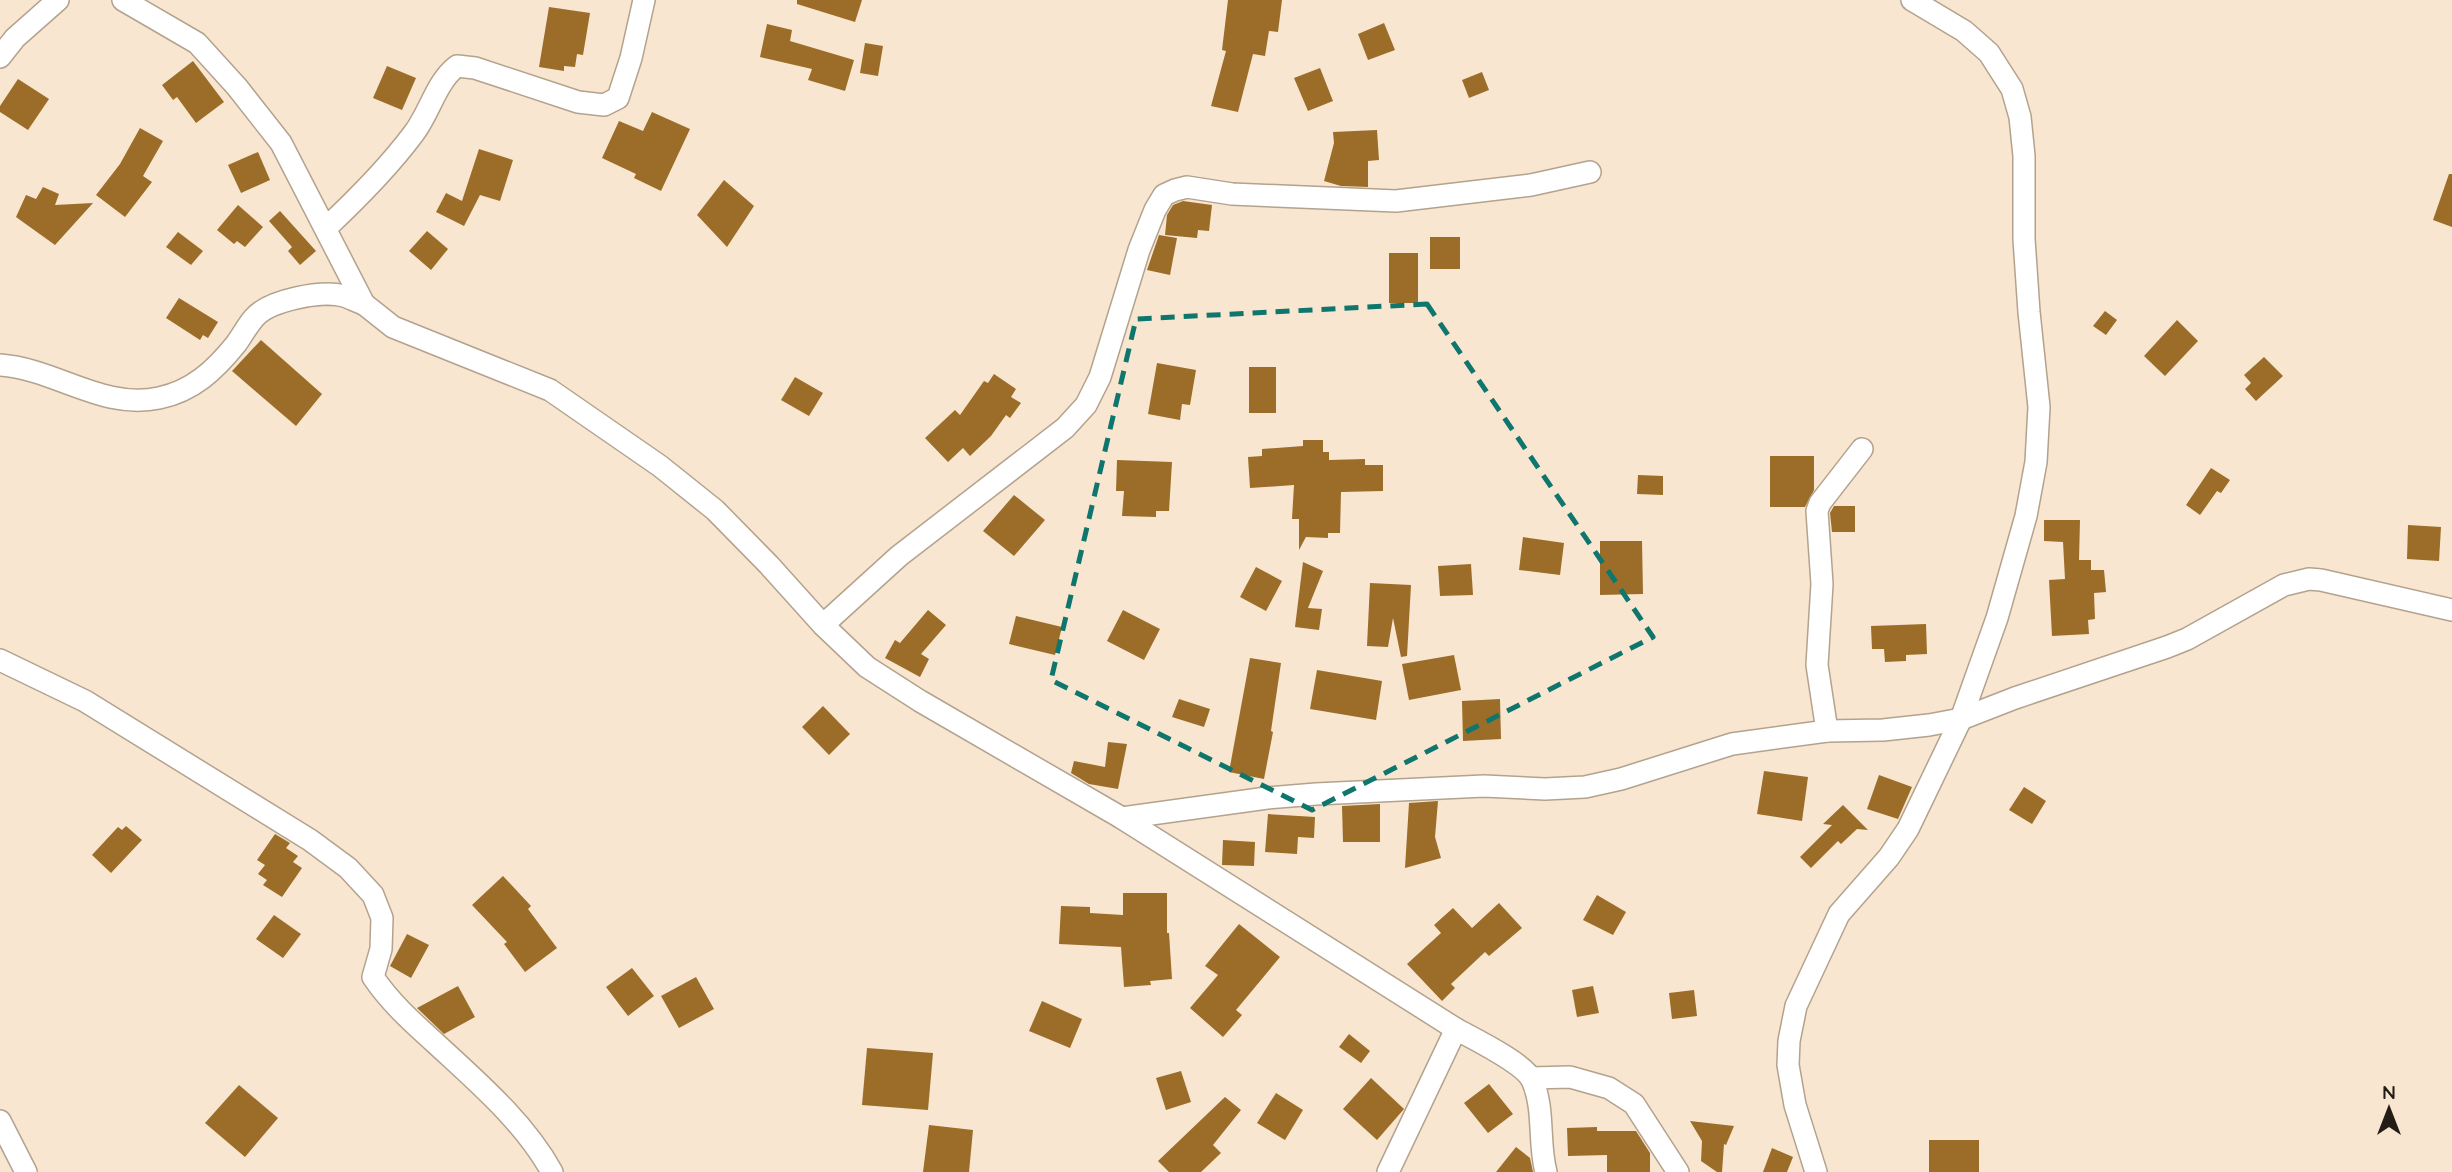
<svg xmlns="http://www.w3.org/2000/svg" width="2452" height="1172" font-family="Quicksand,sans-serif">
	<style>
		.building { fill: #9b6d28 }
		.lines { fill: none; stroke-linecap: round; stroke-linejoin: round }
		.minor-casing { stroke: #b3a28d; stroke-width: 24 }
		.minor { stroke: #fff; stroke-width: 21 }
		.marked { fill: none; stroke: #0f766e; stroke-width: 5; stroke-dasharray: 14 9; stroke-linejoin: round }
	</style>
	<rect width="100%" height="100%" fill="#f8e6d0"/>
	<g class="building">
		<polygon points="797,0 862,0 855,22 797,4"/>
		<polygon points="1228,0 1282,0 1278,32 1269,31 1265,56 1253,54 1238,112 1211,106 1226,51 1222,50"/>
		<polygon points="549,7 590,13 583,55 577,54 575,67 564,66 564,71 539,67"/>
		<polygon points="1384,23 1395,50 1368,60 1358,34"/>
		<polygon points="767,24 792,30 790,41 854,60 845,91 808,80 812,69 760,57"/>
		<polygon points="865,43 883,46 878,76 860,73"/>
		<polygon points="193,61 224,102 196,123 177,97 173,100 162,85"/>
		<polygon points="387,66 416,78 402,110 373,98"/>
		<polygon points="1320,68 1333,101 1308,111 1294,78"/>
		<polygon points="1482,72 1489,90 1469,98 1462,80"/>
		<polygon points="18,79 49,99 28,130 0,112 0,106"/>
		<polygon points="652,112 690,129 661,191 634,178 636,174 602,158 619,121 643,131"/>
		<polygon points="140,128 163,141 143,176 152,182 125,217 96,195 120,164"/>
		<polygon points="1377,130 1379,160 1368,161 1368,187 1341,186 1324,181 1334,143 1333,132"/>
		<polygon points="479,149 513,160 500,201 480,195 464,226 436,212 446,193 462,201"/>
		<polygon points="258,152 270,180 241,193 228,165"/>
		<polygon points="2449,174 2452,174 2452,227 2433,220"/>
		<polygon points="724,180 754,206 727,247 697,215"/>
		<polygon points="43,187 59,194 55,205 93,203 55,245 16,217 26,195 36,199"/>
		<polygon points="1183,201 1212,205 1209,231 1198,230 1197,238 1165,235 1167,215 1173,205"/>
		<polygon points="238,205 263,227 245,247 237,241 234,244 217,230"/>
		<polygon points="280,211 316,251 300,265 288,251 292,247 269,221"/>
		<polygon points="427,231 448,249 431,270 409,251"/>
		<polygon points="178,232 203,251 191,265 166,247"/>
		<polygon points="1159,235 1177,238 1170,275 1147,270"/>
		<rect x="1430" y="237" width="30" height="32"/>
		<rect x="1389" y="253" width="29" height="50"/>
		<polygon points="179,298 218,322 208,338 203,335 200,340 166,318"/>
		<polygon points="2105,311 2117,320 2106,335 2093,326"/>
		<polygon points="2177,320 2198,341 2165,376 2144,356"/>
		<polygon points="261,340 322,394 296,426 232,371"/>
		<polygon points="2264,357 2283,376 2256,401 2245,389 2251,383 2244,375"/>
		<polygon points="1157,363 1196,370 1190,405 1182,404 1180,420 1148,414"/>
		<rect x="1249" y="367" width="27" height="46"/>
		<polygon points="994,374 1016,389 1011,397 1021,403 1010,418 1006,415 991,436 970,456 963,448 948,462 925,438 955,410 960,415 984,381 988,383"/>
		<polygon points="795,377 823,393 809,416 781,400"/>
		<polygon points="1303,440 1323,440 1323,452 1329,452 1329,460 1365,459 1365,465 1383,465 1383,491 1341,492 1340,533 1328,533 1328,538 1306,537 1307,535 1299,550 1299,519 1292,519 1294,485 1250,488 1248,457 1262,456 1262,449 1303,446"/>
		<polygon points="1770,456 1814,456 1814,490 1805,507 1770,507"/>
		<polygon points="1117,460 1172,462 1169,511 1156,511 1156,517 1122,516 1124,491 1116,491"/>
		<polygon points="2211,468 2230,480 2221,493 2217,491 2200,515 2186,505"/>
		<polygon points="1638,475 1663,476 1663,495 1637,494"/>
		<polygon points="1014,495 1045,520 1014,556 983,531"/>
		<polygon points="1834,506 1855,506 1855,532 1832,532 1830,513"/>
		<polygon points="2044,520 2080,520 2079,560 2091,560 2091,570 2104,570 2106,592 2094,593 2095,619 2088,620 2089,634 2052,636 2049,580 2065,579 2063,542 2044,541"/>
		<polygon points="2408,525 2441,527 2439,561 2407,559"/>
		<polygon points="1523,537 1564,543 1560,575 1519,570"/>
		<polygon points="1600,541 1642,541 1643,594 1600,595"/>
		<polygon points="1303,562 1323,571 1308,608 1322,609 1319,630 1295,627"/>
		<polygon points="1471,564 1473,595 1440,596 1438,566"/>
		<polygon points="1256,567 1282,581 1266,611 1240,597"/>
		<polygon points="1370,583 1411,585 1407,656 1401,657 1393,618 1388,647 1367,646"/>
		<polygon points="928,610 946,625 921,654 929,659 920,677 885,658 895,640 900,643"/>
		<polygon points="1123,610 1160,629 1144,660 1107,641"/>
		<polygon points="1016,616 1062,627 1055,655 1009,644"/>
		<polygon points="1926,624 1927,654 1906,655 1906,661 1885,662 1884,649 1872,649 1871,626"/>
		<polygon points="1454,655 1461,690 1409,700 1402,664"/>
		<polygon points="1250,658 1281,663 1271,731 1273,732 1264,779 1229,772"/>
		<polygon points="1317,670 1382,681 1376,720 1310,709"/>
		<polygon points="1179,699 1210,709 1204,727 1172,717"/>
		<polygon points="1500,699 1501,739 1463,741 1462,701"/>
		<polygon points="823,706 850,734 829,755 802,727"/>
		<polygon points="1108,742 1127,744 1118,789 1089,784 1071,773 1074,761 1105,767"/>
		<polygon points="1764,771 1808,777 1802,821 1757,814"/>
		<polygon points="1879,775 1912,787 1898,819 1867,809"/>
		<polygon points="2024,787 2046,801 2032,824 2009,810"/>
		<polygon points="1438,801 1435,837 1441,858 1405,868 1409,803"/>
		<polygon points="1380,804 1380,842 1343,842 1342,806"/>
		<polygon points="1843,805 1868,830 1857,829 1841,844 1838,841 1811,868 1800,857 1832,825 1823,824"/>
		<polygon points="1268,814 1315,817 1314,838 1298,837 1297,854 1265,852"/>
		<polygon points="126,826 142,840 111,873 92,855 118,827 122,830"/>
		<polygon points="275,834 290,843 286,848 298,856 293,862 302,868 282,897 263,885 267,880 258,874 265,865 257,860"/>
		<polygon points="1223,840 1255,842 1254,866 1222,865"/>
		<polygon points="503,876 531,906 528,909 557,948 525,972 504,944 507,942 472,905"/>
		<polygon points="1123,893 1167,893 1167,933 1169,933 1172,979 1150,981 1151,985 1124,987 1121,947 1059,944 1061,906 1090,907 1090,913 1123,915"/>
		<polygon points="1597,895 1626,912 1613,935 1583,920"/>
		<polygon points="1499,903 1522,928 1489,956 1485,952 1451,984 1455,988 1442,1001 1407,964 1441,933 1434,925 1453,908 1472,928"/>
		<polygon points="274,915 301,934 283,958 256,939"/>
		<polygon points="1239,924 1280,957 1236,1010 1242,1015 1223,1037 1190,1008 1218,975 1205,966"/>
		<polygon points="407,934 429,945 411,978 390,966"/>
		<polygon points="632,968 654,996 628,1016 606,987"/>
		<polygon points="696,977 714,1009 679,1028 661,996"/>
		<polygon points="458,986 475,1017 444,1034 417,1008"/>
		<polygon points="1593,986 1599,1013 1577,1017 1572,990"/>
		<polygon points="1694,990 1697,1016 1672,1019 1669,993"/>
		<polygon points="1042,1001 1082,1019 1070,1048 1029,1031"/>
		<polygon points="1349,1034 1370,1051 1361,1063 1339,1047"/>
		<polygon points="867,1048 933,1053 928,1110 862,1105"/>
		<polygon points="1181,1071 1191,1102 1166,1110 1156,1078"/>
		<polygon points="1371,1078 1404,1109 1377,1140 1343,1109"/>
		<polygon points="1489,1084 1513,1114 1488,1133 1464,1103"/>
		<polygon points="239,1085 278,1118 245,1157 205,1123"/>
		<polygon points="1276,1093 1303,1110 1285,1140 1257,1123"/>
		<polygon points="1225,1097 1241,1110 1213,1145 1221,1153 1201,1172 1169,1172 1158,1161"/>
		<polygon points="1690,1121 1734,1126 1726,1145 1724,1144 1722,1172 1717,1172 1701,1161 1702,1141"/>
		<polygon points="929,1125 973,1130 969,1172 923,1172"/>
		<polygon points="1597,1127 1597,1131 1636,1131 1650,1153 1650,1172 1607,1172 1607,1155 1568,1156 1567,1128"/>
		<rect x="1929" y="1140" width="50" height="32"/>
		<polygon points="1516,1147 1530,1158 1533,1172 1496,1172"/>
		<polygon points="1772,1148 1793,1157 1787,1172 1763,1172"/>
	</g>
	<g class="lines">
		<defs>
			<g id="minor">
				<polyline points="123,0 197,43 237,87 281,143 364,304 393,327 550,390 660,466 715,510 769,565 823,625 867,667 920,701 1122,818 1267,798 1316,794 1484,786 1545,789 1585,787 1621,779 1732,744 1827,731 1883,730 1929,725 1961,719 2015,698 2167,647 2187,639 2284,585 2309,579 2321,580 2452,610"/>
				<polyline points="0,57 15,38 58,0"/>
				<path d="M 326,228 C 358,198 388,168 414,133 C 430,112 436,82 457,66 L 475,68 L 578,102 L 604,105 L 618,98 L 631,58 L 644,0"/>
				<path d="M 0,365 C 56,369 102,410 159,398 C 193,391 215,370 236,344 C 242,336 247,326 254,318 C 269,300 322,290 344,296 C 351,298 357,302 364,304"/>
				<polyline points="823,625 899,556 1065,428 1086,405 1100,377 1139,250 1155,210 1164,195 1175,190 1187,187 1232,194 1396,201 1531,185 1590,172"/>
				<path d="M 0,660 L 85,701 L 310,840 L 348,868 L 373,895 L 382,918 L 381,949 L 373,977 C 390,1002 410,1020 432,1040 C 475,1080 523,1120 552,1172"/>
				<polyline points="1827,731 1817,665 1822,584 1817,511 1820,503 1862,449"/>
				<path d="M 1122,818 L 1456,1029 C 1474,1039 1524,1063 1532,1080 C 1545,1108 1538,1143 1546,1172"/>
				<polyline points="1531,1078 1570,1077 1609,1088 1634,1104 1678,1172"/>
				<polyline points="0,1121 26,1172"/>
				<polyline points="1388,1172 1456,1029"/>
				<polyline points="1816,1172 1795,1105 1788,1065 1789,1041 1796,1006 1839,914 1889,857 1908,829 1961,719 1997,618 2026,516 2036,462 2039,407 2029,312 2024,239 2024,156 2020,117 2012,89 1989,53 1964,31 1912,0"/>
			</g>
		</defs>
		<use href="#minor" class="minor-casing"/>
		<use href="#minor" class="minor"/>
	</g>
	<path class="marked" d="M 1427,304 L 1653,637 L 1312,810 L 1051,680 L 1136,319 Z"/>
	<g transform="translate(2389 1109)" stroke="#f8e6d0" stroke-width="5" paint-order="stroke">
	<path d="M0-5L12 26L0 18L-12 26Z" fill="#241d15"/>
	<text y="-10" font-size="19" font-weight="bold" text-anchor="middle" fill="#241d15">N</text>
	</g>
</svg>
